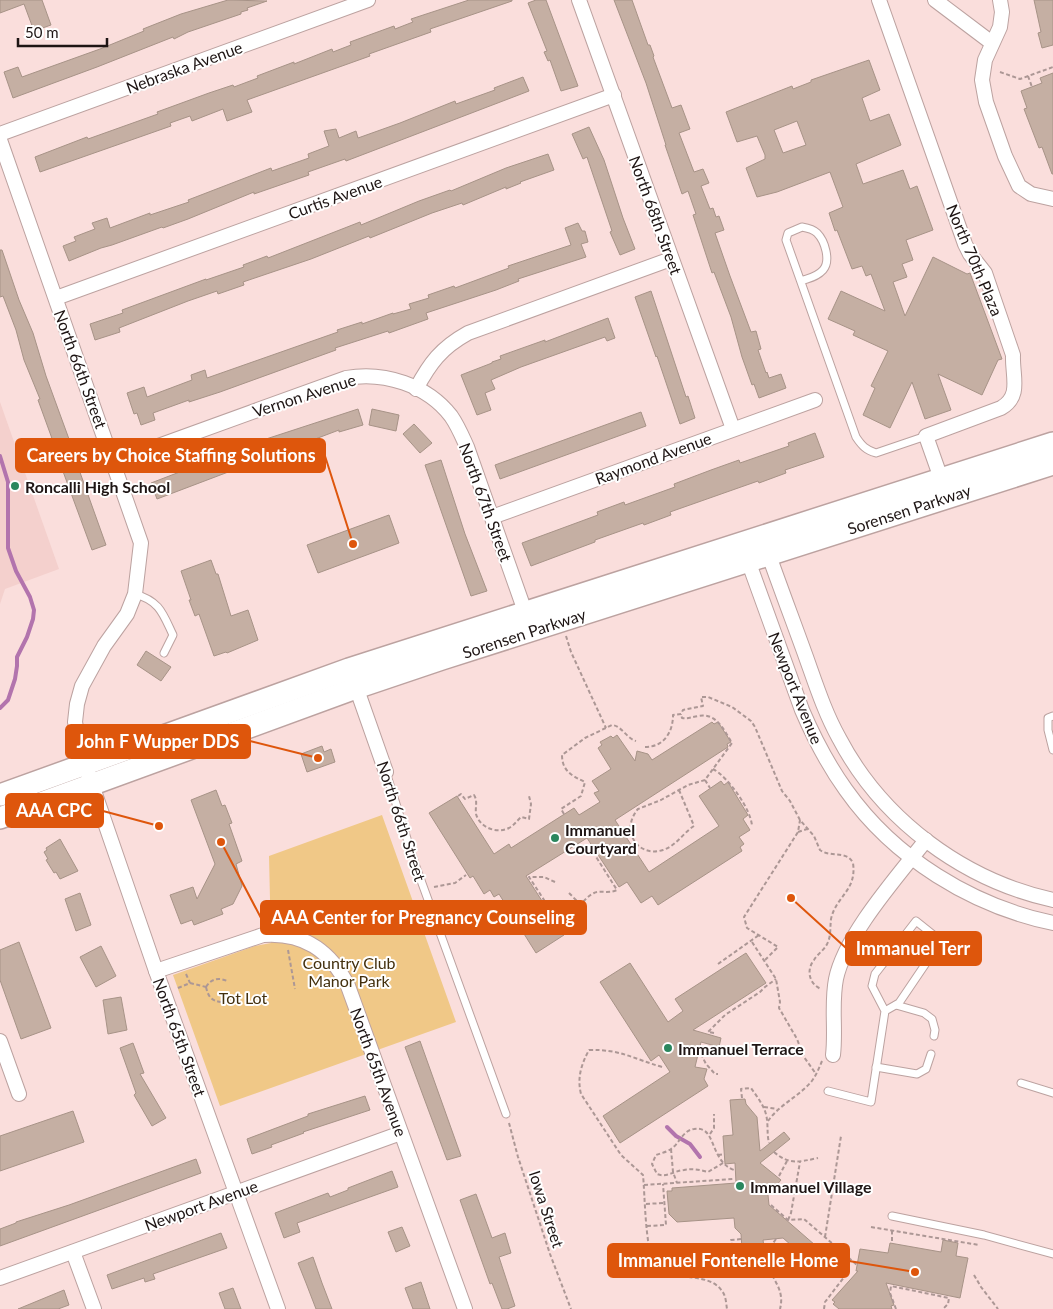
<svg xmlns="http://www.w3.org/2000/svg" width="1053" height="1309" font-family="Lato,sans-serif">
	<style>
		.built { fill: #f4d0cd }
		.green { fill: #f0c887 }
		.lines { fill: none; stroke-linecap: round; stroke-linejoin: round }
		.stream { stroke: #b274ad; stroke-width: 4 }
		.building { fill: #c5afa3; stroke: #a79387; fill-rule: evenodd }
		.service-casing { stroke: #bca2a0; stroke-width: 9 }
		.minor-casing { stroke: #bca2a0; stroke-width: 16 }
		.primary-casing { stroke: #bca2a0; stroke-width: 24 }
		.path { stroke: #ac9795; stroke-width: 2; stroke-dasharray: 4 2.5; stroke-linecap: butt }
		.service { stroke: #fff; stroke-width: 7 }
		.minor { stroke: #fff; stroke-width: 14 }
		.primary { stroke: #fff; stroke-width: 21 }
		.poi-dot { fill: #2a875e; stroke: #fff; stroke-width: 2 }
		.labels { text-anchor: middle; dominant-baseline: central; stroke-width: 4; stroke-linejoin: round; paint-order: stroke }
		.street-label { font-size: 16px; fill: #1e1514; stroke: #fff }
		.poi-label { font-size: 16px; font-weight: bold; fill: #1e1514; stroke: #fff; text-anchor: start }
		.park-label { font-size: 16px; fill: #43300e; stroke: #fff }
		.leader { fill: none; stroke: #de560c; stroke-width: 2 }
		.callout-dot { fill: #de560c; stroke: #fff; stroke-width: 2 }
		.callout { fill: #de560c; stroke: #de560c; stroke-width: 2 }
		.callout-label { font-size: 18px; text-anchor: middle; font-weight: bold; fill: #fff }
	</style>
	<rect width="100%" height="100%" fill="#fadedc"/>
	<polygon class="built" points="0,402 59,569 5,589 0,604"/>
	<polygon class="green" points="382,815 456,1022 220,1106 173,975 255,946 271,943 269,856"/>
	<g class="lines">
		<g class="stream">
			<polyline points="0,456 8,482 8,548 16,571 30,597 34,610 33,619 27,637 17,657 17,666 15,679 8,700 0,708"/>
			<polyline points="667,1127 676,1136 690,1144 700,1157"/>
		</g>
	</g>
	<g class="building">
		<polygon points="0,0 42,0 51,25 34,31 24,4 0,13"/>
		<polygon points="228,0 267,1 247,8 248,10 241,12 241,14 188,32 174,39 173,37 97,67 13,98 4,72 18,67 22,77 100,49 144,31 143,29 181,14"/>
		<polygon points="469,0 512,0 512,1 430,29 431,32 369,54 370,56 247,100 252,112 227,121 223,109 192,121 190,116 170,123 171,126 40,172 35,157 87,137 88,139 158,114 157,112 209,93 233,85 234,87 258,78 257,76 294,62 294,64 332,49 333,52 351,45 350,42 394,26 395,29 413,22 411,19"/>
		<polygon points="536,0 546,0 578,86 561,91 550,60 548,61 544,52 547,51 528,3"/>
		<polygon points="614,0 632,0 648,45 650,45 654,56 653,57 672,108 681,105 690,129 679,133 694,172 703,169 709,183 701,186 710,209 713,208 716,217 719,216 724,230 715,233 730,276 751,332 756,331 761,349 758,350 766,373 767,372 769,378 781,374 786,388 759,398 754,384 752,385 742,357 731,317 714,272 712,273 693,215 696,214 688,191 682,194 665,145 666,145 646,83"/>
		<polygon points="1034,0 1053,0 1053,45 1042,48 1038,33 1041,32"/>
		<path d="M 869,60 L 880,90 L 862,98 L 870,121 L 889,114 L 901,145 L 856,164 L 863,184 L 903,170 L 910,189 L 917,186 L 933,230 L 906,240 L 913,260 L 902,264 L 907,277 L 893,282 L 905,316 L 933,257 L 967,274 L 970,273 L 1002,359 L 998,360 L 982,395 L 938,374 L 951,410 L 925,419 L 912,382 L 890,428 L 863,415 L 875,388 L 871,386 L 888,351 L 853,335 L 855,331 L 828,319 L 841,291 L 885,311 L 871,274 L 866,276 L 862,266 L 852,269 L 837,230 L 835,231 L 829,213 L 843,207 L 830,172 L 777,192 L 757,197 L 746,168 L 765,159 L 765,155 L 757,136 L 737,142 L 726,112 L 792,86 L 793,89 L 811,82 L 811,80 ZM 797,121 L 806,145 L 783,153 L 774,130 Z"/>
		<polygon points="1053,73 1053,174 1052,174 1042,147 1039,148 1024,109 1027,108 1021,91 1042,83 1040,78"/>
		<polygon points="523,77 529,91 401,140 346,161 345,159 308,172 309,175 254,194 254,192 188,219 163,228 162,227 112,245 101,248 69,261 63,246 76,241 74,237 95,229 92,223 107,218 110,228 150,213 150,215 189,202 188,200 271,168 272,171 309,158 308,154 329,146 324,131 336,129 339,138 356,131 358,138 400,123 455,101 456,104 495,90 494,88"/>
		<polygon points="589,127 604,160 623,218 635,249 620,255 610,232 612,231 587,157 583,159 572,134"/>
		<polygon points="548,154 554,170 520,182 521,183 506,189 506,187 463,205 462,203 432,213 370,238 369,236 311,259 243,282 244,285 218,294 217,291 188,301 119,328 120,332 95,340 90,324 123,313 122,310 206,279 206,280 244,267 243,265 267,256 268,258 360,222 361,225 419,201 450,190 451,191 506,168"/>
		<polygon points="578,223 582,231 585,231 588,242 581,244 586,257 518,279 519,281 496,290 426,313 428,319 389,333 388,331 335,348 336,350 220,392 189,402 189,400 153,413 155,420 141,425 137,413 134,414 127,393 144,387 147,397 192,380 191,375 205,370 207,378 338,332 337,330 362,322 362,324 393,313 393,314 411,309 409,304 429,298 428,295 454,286 455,288 509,268 508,266 571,245 565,228"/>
		<polygon points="0,250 2,250 19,300 33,333 46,376 73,450 72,450 106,545 92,550 61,466 62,466 38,400 40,399 24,360 16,330 3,296 0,297"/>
		<polygon points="651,291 686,397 688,396 695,418 680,424 657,356 656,357 635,297"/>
		<polygon points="608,318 615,338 607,341 605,337 521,367 491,380 495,389 485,393 491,410 477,415 461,375 492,363 492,362 501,359 500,356 545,340 545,342"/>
		<polygon points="358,409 363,425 339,432 339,430 157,499 151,483 263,440"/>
		<polygon points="372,409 399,415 396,431 369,425"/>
		<polygon points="641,412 646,426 500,479 495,465"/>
		<polygon points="414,424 432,443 420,453 403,434"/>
		<polygon points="815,433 824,457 785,470 786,473 759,483 758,481 670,512 671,515 644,525 643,523 595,540 595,542 531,566 522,543 598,515 597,512 624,502 625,505 675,487 674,484 711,470 739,460 740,463 789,446 788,443"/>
		<polygon points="441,460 465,534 487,591 471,596 425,465"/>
		<polygon points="389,515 399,543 318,573 307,545"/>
		<polygon points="211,560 216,574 218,574 231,616 248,610 258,640 227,653 226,652 214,656 199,614 195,616 189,600 191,600 181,571"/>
		<polygon points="146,651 171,667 161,681 137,665"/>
		<polygon points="712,722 714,724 718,722 731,742 727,744 728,747 615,820 649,872 719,826 699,796 721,781 724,785 728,782 748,815 743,819 750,830 739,837 744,844 740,847 742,851 658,905 652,896 641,903 627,882 619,887 587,838 526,876 564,935 536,953 499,894 494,897 490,890 484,894 473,876 470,878 429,813 457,796 494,854 509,844 511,848 574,808 579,815 600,802 594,793 599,791 592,781 611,769 598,748 602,745 600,742 611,736 613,738 617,735 635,761 637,751 648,754 652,760"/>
		<polygon points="322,746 324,752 331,749 335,762 307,772 301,754"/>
		<polygon points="216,790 222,806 225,805 232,823 229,824 242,861 236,864 242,886 233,904 221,909 223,914 194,925 192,920 181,924 170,895 193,887 197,899 215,864 191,800"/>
		<polygon points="60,839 78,871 60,879 56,872 54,873 46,860 48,859 44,852 47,850 46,848"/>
		<polygon points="80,893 91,925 76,931 65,899"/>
		<polygon points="19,942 51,1028 21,1039 0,980 0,950"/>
		<polygon points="101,946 116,976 96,987 80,957"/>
		<polygon points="746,953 766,983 693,1030 721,1038 719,1047 701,1042 695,1067 707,1069 704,1079 708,1086 620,1143 603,1116 670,1072 659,1055 651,1061 600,982 630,963 668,1022 683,1011 675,999"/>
		<polygon points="121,997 127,1030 108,1034 103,1000"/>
		<polygon points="420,1041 461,1156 447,1160 405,1047"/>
		<polygon points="133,1043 144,1073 140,1074 166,1118 152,1126 134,1095 136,1093 120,1048"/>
		<polygon points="365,1096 370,1110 303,1132 304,1133 271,1145 272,1147 252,1154 247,1139 308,1116 308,1114"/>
		<polygon points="745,1099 746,1104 757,1117 760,1151 784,1132 790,1139 760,1163 781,1180 768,1195 769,1205 846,1272 825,1275 783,1238 763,1240 764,1247 742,1249 741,1234 735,1228 734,1218 677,1222 669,1214 667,1191 672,1191 672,1188 736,1183 735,1163 725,1164 723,1136 733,1135 730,1100"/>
		<polygon points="73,1111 84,1142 0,1171 0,1136"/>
		<polygon points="196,1159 201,1173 0,1246 0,1229 16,1223 16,1222 69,1205"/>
		<polygon points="392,1171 398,1187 297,1223 300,1232 284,1238 275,1213 328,1193 330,1197 348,1190 348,1188"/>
		<polygon points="476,1194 492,1238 505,1233 511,1253 499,1257 515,1306 507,1309 502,1309 492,1283 490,1284 460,1200"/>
		<polygon points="402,1227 410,1246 396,1252 388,1232"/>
		<polygon points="221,1233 227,1248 153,1274 155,1279 145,1282 144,1278 112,1289 107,1275"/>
		<polygon points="943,1240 958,1243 956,1256 968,1258 960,1298 886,1283 894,1305 891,1306 892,1309 839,1309 833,1304 835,1302 832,1300 858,1271 856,1271 860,1249 888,1253 890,1243 941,1252"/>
		<polygon points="313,1257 322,1283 332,1309 316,1309 306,1283 298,1263"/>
		<polygon points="421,1282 430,1309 413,1309 405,1288"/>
		<polygon points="233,1288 241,1309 225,1309 219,1293"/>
		<polygon points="64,1290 69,1305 58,1309 18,1309"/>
	</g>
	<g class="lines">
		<defs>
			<g id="service">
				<path d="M 801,281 C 809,278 817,277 823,270 C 831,261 825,241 817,233 C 813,229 808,228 802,227 L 788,233 L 786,240 L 856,437 C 862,446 866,450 876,453 L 926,436"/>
				<path d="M 135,594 C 160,601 163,614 173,635 L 164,653"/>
				<polyline points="1053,716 1048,718 1048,730 1053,750"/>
				<polyline points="386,772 415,864 506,1114"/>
				<polyline points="896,1005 924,1013 932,1019 935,1030 934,1036"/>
				<polyline points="876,1067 917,1074 926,1069 931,1054"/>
				<polyline points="1021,1083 1053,1093"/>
				<polyline points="828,1091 871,1102 885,1011 872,986 875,974 916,921 941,941 899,1003 885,1011"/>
				<polyline points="892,1216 984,1235 1053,1254"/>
			</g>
			<g id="minor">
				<polyline points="579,0 733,429"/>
				<path d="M 879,0 L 965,244 L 970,254 L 985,273 L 1013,355 C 1012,376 1022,396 1001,408 L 926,436 L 944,487"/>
				<polyline points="935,0 992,43"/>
				<polyline points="1000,0 1002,12 1000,27 985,60 982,80 986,102 1005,156 1019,186 1031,194 1053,199"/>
				<polyline points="0,134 368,0"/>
				<polyline points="0,140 141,543 135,594 127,614 104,646 82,686 77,704 75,722 81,753 156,971 278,1309"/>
				<polyline points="56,298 614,95"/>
				<path d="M 416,389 C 430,363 441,348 468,333 L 671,259"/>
				<path d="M 114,462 L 346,378 C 384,371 427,385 451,416 C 458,426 462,436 467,447 L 528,620"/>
				<polyline points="492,517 815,400"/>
				<path d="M 766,547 C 779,584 793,621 806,657 C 816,685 825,713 839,738 C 882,820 963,880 1053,900"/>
				<path d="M 746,555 L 802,710 C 814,738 828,765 846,790 C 894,858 972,906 1053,923"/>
				<polyline points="354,681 386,772"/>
				<path d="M 156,971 L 263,935 C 303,932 330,950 348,986 L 465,1309"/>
				<polyline points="0,1041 19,1094"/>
				<path d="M 833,1055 C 836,1030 831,1004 836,979 C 845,935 898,876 926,840"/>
				<polyline points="73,1252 94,1309"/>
				<polyline points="0,1278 401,1133"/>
			</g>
			<g id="primary">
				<polyline points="0,795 349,669 1053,443"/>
				<polyline points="0,818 356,688 442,659 1053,464"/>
			</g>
		</defs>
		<use href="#service" class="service-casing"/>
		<use href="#minor" class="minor-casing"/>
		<use href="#primary" class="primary-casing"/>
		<g class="path">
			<polyline points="1000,72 1020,79 1053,67"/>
			<polyline points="1028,76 1032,87"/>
			<polyline points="566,636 571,652 606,728"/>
			<path d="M 645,747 C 664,747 673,732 673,715 L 681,714 L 683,710 L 703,706 L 701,697 L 708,697 L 732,707 L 751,721 L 755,727 L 782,791 L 790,801 L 800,820 L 814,836 L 820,850 C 831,858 847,850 853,863 C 857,891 836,896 831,919 C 830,927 831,935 828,942 C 825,950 818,953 814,960 C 806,970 809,984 821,989"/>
			<path d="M 713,769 C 728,777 751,809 752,826"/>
			<polyline points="705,780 710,788"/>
			<path d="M 679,790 L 694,826 C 683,833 676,846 663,850 C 637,858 620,830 638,809 L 661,800 L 688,785 L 705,780 L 732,743 C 724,730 716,712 698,716 C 692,717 688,719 682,718 L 681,714"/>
			<path d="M 458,796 L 461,794 L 465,799 L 474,795 C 478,801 475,807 476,814 C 480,828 497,834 509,828 C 514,825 517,821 521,817 L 529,819 L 531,804 L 529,796"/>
			<path d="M 564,814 L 561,809 L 581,796 L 585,782 C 572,776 562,771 562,755 L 585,738 L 612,725 C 622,726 626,738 636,741"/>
			<polyline points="798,832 807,829"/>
			<path d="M 555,882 L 544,877 L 529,877 L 563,929 C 576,919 578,901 594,893 C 600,890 608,894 617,890 L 593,852 L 574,848"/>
			<polyline points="434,887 455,883 466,875"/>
			<polyline points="569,893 580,904"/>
			<polyline points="752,942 776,979 780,1002 779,1008 797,1039 804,1057 816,1074"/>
			<polyline points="288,950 295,989"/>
			<polyline points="765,960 778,947 747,928 744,917 798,832 800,820"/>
			<polyline points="718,964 759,935"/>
			<polyline points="186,974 190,983"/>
			<path d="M 206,987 C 211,979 218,977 227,981"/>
			<path d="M 206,987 C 208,996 211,1001 221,1002"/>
			<polyline points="178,988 190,983 206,987"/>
			<polyline points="714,1033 708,1032 725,1015 760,992 765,987 776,979"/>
			<polyline points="698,1048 706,1064 715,1074 718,1074"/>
			<path d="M 662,1067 C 634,1059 620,1049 589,1050 C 581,1065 577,1078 581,1094 L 621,1155 L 643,1175 C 645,1195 645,1247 654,1262 C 668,1285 707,1269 722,1291 C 726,1296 726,1303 727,1309"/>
			<path d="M 742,1098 L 741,1089 L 751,1088 C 758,1098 766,1108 767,1120 C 768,1128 767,1135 769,1143"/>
			<polyline points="764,1107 777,1109"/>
			<path d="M 768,1121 C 779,1105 798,1097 811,1082 C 816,1076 819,1068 822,1061"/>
			<polyline points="509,1123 518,1157 550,1254 571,1309"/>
			<polyline points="710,1134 714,1128 714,1114"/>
			<polyline points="671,1149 673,1172 677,1183"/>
			<path d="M 774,1152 C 789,1165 799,1162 818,1158"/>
			<polyline points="718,1155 725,1154"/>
			<path d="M 723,1163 L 708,1172 C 700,1170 692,1168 684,1170 C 673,1171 667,1178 657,1174 L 652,1164 L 656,1155 C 661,1153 667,1152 671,1149 C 679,1144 683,1130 694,1129 C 717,1125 709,1161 734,1170"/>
			<polyline points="779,1176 787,1161"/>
			<polyline points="644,1185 733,1179"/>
			<polyline points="646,1204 663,1203"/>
			<polyline points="771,1205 788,1220 804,1219 857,1265"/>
			<polyline points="788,1220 791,1213 800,1162"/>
			<polyline points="647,1226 666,1225 663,1184"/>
			<polyline points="871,1227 979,1245"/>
			<polyline points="825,1237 841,1136"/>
			<path d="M 741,1239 L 731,1240 L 734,1261 L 742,1268 C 758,1270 764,1262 764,1247"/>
			<path d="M 776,1239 C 752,1271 788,1279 780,1309"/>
			<polyline points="892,1241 892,1231"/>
			<polyline points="974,1275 981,1287 998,1309"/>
			<polyline points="824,1309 825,1302 848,1272"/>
			<polyline points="896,1309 890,1293 891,1286 949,1298 948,1304 943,1309"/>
		</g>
		<use href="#service" class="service"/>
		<use href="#minor" class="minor"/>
		<use href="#primary" class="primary"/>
	</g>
	<g class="poi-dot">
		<circle cx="15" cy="486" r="5"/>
		<circle cx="555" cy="838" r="5"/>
		<circle cx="668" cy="1048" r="5"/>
		<circle cx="740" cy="1186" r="5"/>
	</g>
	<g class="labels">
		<g class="street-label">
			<text transform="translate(184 67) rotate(-20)">Nebraska Avenue</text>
			<text transform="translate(335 197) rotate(-20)">Curtis Avenue</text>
			<text transform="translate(656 215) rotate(70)">North 68th Street</text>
			<text transform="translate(975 260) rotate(67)">North 70th Plaza</text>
			<text transform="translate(81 369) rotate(70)">North 66th Street</text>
			<text transform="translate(304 395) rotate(-18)">Vernon Avenue</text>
			<text transform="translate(653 458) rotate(-20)">Raymond Avenue</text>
			<text transform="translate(486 502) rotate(70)">North 67th Street</text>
			<text transform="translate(909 509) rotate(-18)">Sorensen Parkway</text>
			<text transform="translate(524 633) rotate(-18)">Sorensen Parkway</text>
			<text transform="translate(796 688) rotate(68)">Newport Avenue</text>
			<text transform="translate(402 821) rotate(72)">North 66th Street</text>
			<text transform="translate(180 1037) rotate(70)">North 65th Street</text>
			<text transform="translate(379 1072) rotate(70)">North 65th Avenue</text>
			<text transform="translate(201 1205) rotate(-20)">Newport Avenue</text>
			<text transform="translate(547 1209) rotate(72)">Iowa Street</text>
		</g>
		<g class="poi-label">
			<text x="25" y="486">Roncalli High School</text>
			<text x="565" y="829">Immanuel<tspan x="565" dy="18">Courtyard</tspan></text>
			<text x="678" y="1048">Immanuel Terrace</text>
			<text x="750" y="1186">Immanuel Village</text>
		</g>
		<g class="park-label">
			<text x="349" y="962">Country Club<tspan x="349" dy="18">Manor Park</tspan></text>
			<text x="243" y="997">Tot Lot</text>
		</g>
	</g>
	<path class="leader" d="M353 544L325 456M318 758L250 741M159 826L103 811M221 842L261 918M791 898L846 948M915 1272L849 1261"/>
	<g class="callout-dot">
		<circle cx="353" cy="544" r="5"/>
		<circle cx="318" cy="758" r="5"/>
		<circle cx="159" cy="826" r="5"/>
		<circle cx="221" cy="842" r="5"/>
		<circle cx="791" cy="898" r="5"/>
		<circle cx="915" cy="1272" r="5"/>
	</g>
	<g class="callout">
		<rect x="16" y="439" width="309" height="33" rx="5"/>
		<rect x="66" y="725" width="184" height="33" rx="5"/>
		<rect x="6" y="794" width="97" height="33" rx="5"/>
		<rect x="261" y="901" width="325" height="33" rx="5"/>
		<rect x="846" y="932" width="135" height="33" rx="5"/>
		<rect x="608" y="1244" width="241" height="33" rx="5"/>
	</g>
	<g class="callout-label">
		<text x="171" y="462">Careers by Choice Staffing Solutions</text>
		<text x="158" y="748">John F Wupper DDS</text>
		<text x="54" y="817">AAA CPC</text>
		<text x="423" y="924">AAA Center for Pregnancy Counseling</text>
		<text x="913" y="955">Immanuel Terr</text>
		<text x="728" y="1267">Immanuel Fontenelle Home</text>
	</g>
	<path d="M18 38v8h89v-8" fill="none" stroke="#1e1514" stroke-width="2.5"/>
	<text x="25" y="38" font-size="15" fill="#1e1514" stroke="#ffffff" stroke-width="4" paint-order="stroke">50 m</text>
</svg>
